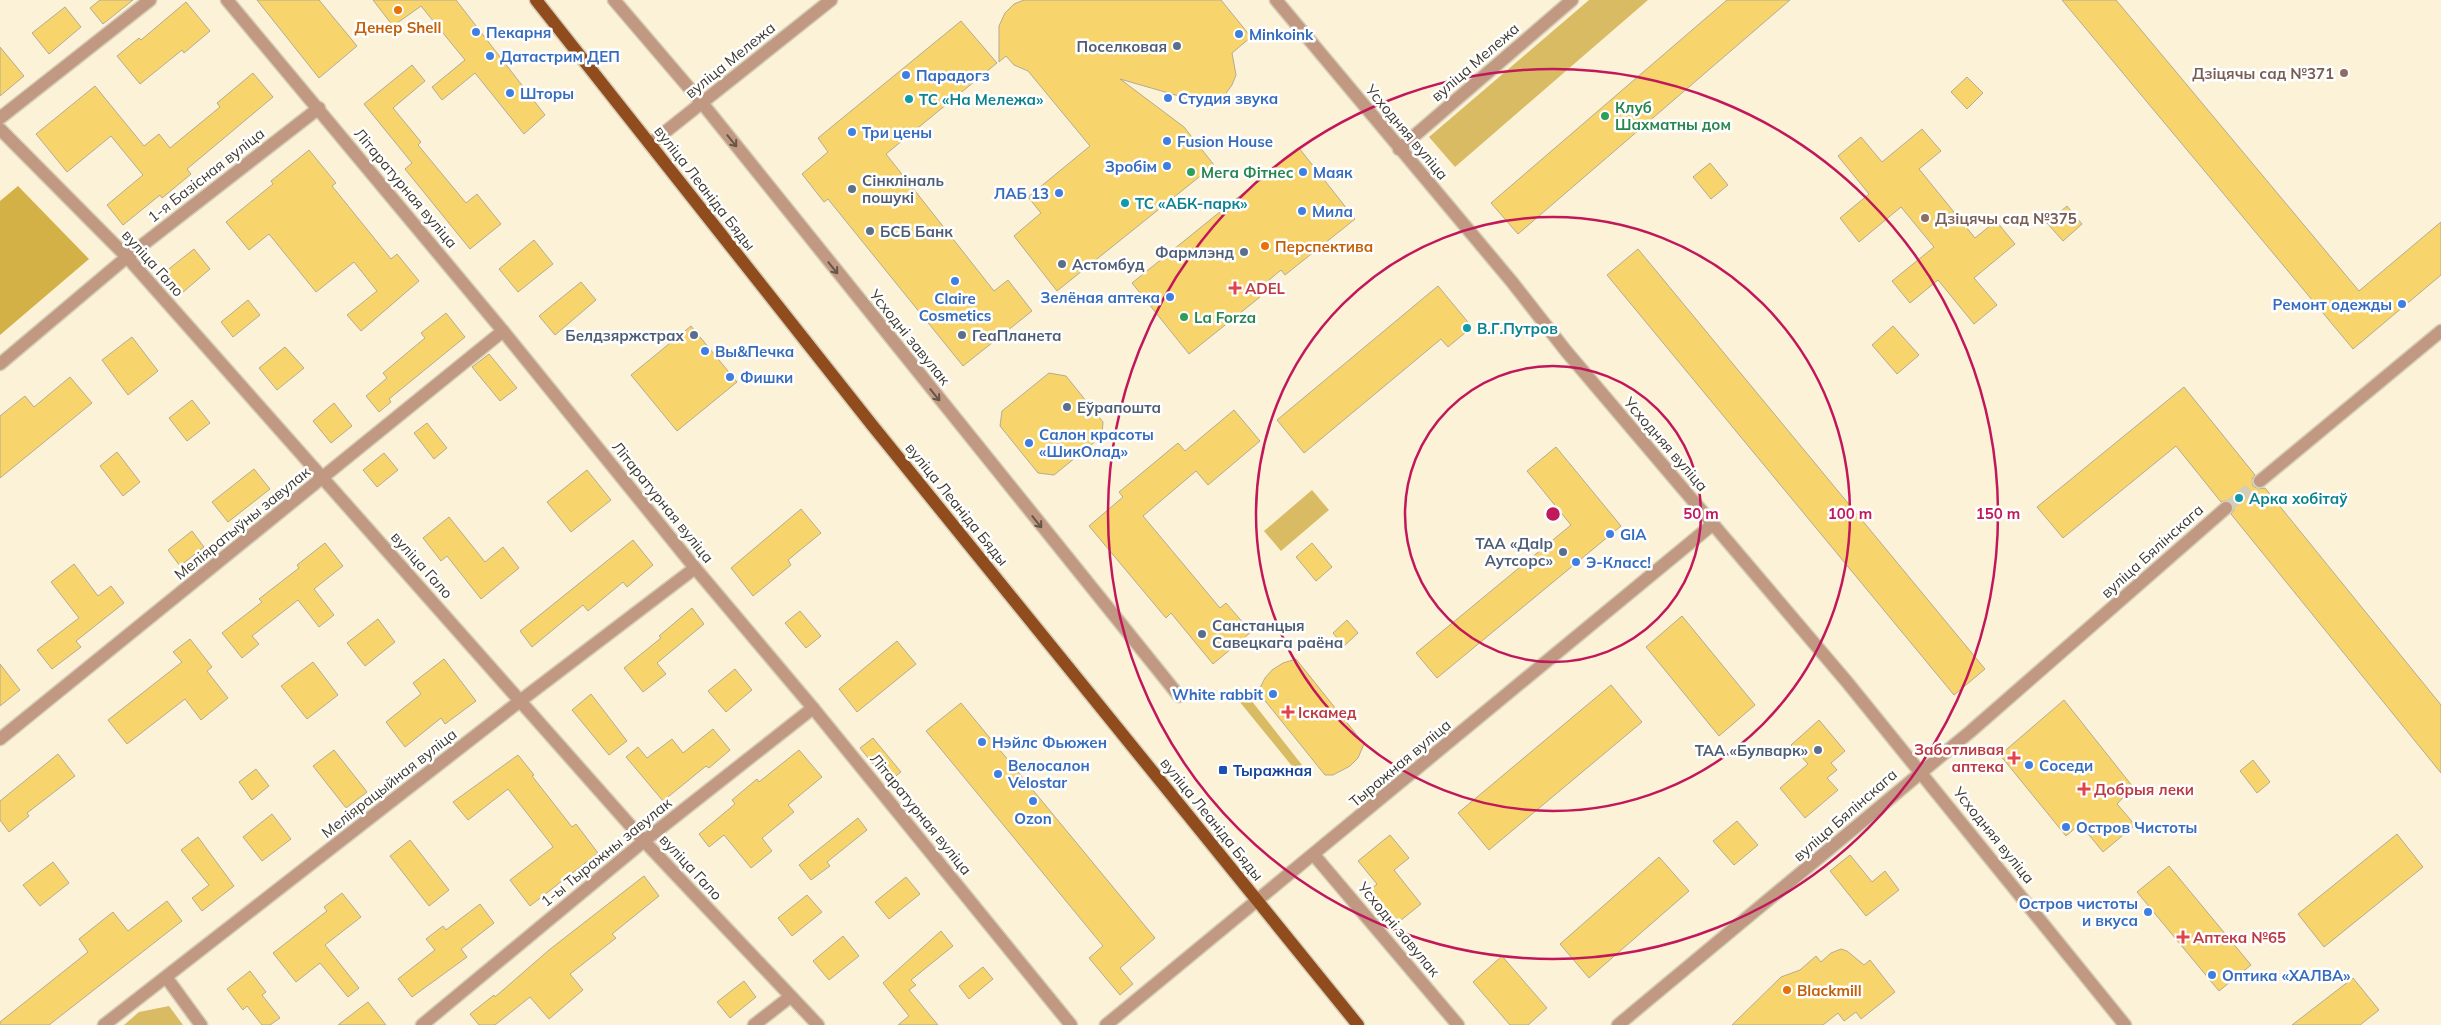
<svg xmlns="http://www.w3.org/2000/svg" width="2441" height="1025" font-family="Mulish,sans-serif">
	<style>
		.green { fill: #d9bb63 }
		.forest { fill: #d3b146 }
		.building { fill: #f8d56c; stroke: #b4ab92 }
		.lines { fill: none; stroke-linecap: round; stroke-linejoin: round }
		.minor-tunnel { stroke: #d5cdb6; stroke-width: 12; stroke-dasharray: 12 6; stroke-linecap: butt }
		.minor-casing { stroke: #d5cdb6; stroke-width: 15 }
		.major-casing { stroke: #d5cdb6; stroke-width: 15 }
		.minor { stroke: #c19982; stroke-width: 12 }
		.major { stroke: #914c1d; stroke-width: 12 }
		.oneway { stroke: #655648 }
		.ring { fill: none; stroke: #c2185b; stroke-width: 2.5 }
		.food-dot { fill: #e8710a; stroke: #fff; stroke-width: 2 }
		.shop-dot { fill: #3f7fe0; stroke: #fff; stroke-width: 2 }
		.service-dot { fill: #5c6f8a; stroke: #fff; stroke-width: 2 }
		.education-dot { fill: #8d6e63; stroke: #fff; stroke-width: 2 }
		.culture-dot { fill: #0f9aa8; stroke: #fff; stroke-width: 2 }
		.leisure-dot { fill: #2e9e5b; stroke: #fff; stroke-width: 2 }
		.health-dot { fill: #e0444e; stroke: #fff; stroke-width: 2 }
		.transit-dot { fill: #1a4fb4; stroke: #fff; stroke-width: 2 }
		.labels { text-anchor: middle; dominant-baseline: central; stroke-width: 5; stroke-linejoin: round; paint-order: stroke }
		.food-label { font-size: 15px; font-weight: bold; fill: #c56008; stroke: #fff; text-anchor: start }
		.shop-label { font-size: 15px; font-weight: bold; fill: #366cbe; stroke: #fff; text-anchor: start }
		.service-label { font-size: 15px; font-weight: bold; fill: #4e5e75; stroke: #fff; text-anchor: start }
		.street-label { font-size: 15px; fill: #3d392f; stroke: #fff }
		.education-label { font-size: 15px; font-weight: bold; fill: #785e54; stroke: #fff; text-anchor: end }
		.culture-label { font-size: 15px; font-weight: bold; fill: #0d838f; stroke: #fff; text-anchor: start }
		.leisure-label { font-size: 15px; font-weight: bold; fill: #27864d; stroke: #fff; text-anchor: start }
		.health-label { font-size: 15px; font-weight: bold; fill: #be3a42; stroke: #fff; text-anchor: start }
		.transit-label { font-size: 15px; font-weight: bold; fill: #164399; stroke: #fff; text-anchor: start }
		.centre { fill: #c2185b; stroke: #fff; stroke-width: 2.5 }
		.ring-label { font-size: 15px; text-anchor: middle; font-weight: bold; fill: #c2185b; stroke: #fff; stroke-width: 5; stroke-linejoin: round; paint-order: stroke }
	</style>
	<rect width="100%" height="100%" fill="#fbf2d8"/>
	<g class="green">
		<polygon points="1589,0 1648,0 1455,167 1429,137"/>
		<polygon points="1312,490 1329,510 1281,551 1264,531"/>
		<polygon points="1247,695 1302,765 1296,771 1239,701"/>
		<polygon points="169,1006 183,1025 124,1025 139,1012"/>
	</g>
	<polygon class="forest" points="18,186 89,259 0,335 0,201"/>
	<g class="building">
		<polygon points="100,0 133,0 103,24 90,8"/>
		<polygon points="257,0 319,0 357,46 319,78"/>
		<polygon points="373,0 456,0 545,115 524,134 475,73 442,100 432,87 465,60 421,6 393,26"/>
		<polygon points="1024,0 1221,0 1251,37 1232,53 1236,75 1232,85 1224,96 1214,102 1203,103 1120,79 1184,127 1214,165 1057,291 1014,236 1041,213 1028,197 1090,146 1028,71 1014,65 1006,56 999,62 999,26 1005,13 1014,4"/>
		<polygon points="1727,0 1790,0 1518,234 1491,203"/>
		<polygon points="2062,0 2116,0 2359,291 2441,222 2441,275 2353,349"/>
		<polygon points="186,2 210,31 184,53 182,50 140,84 117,56 139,38 141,40"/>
		<polygon points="65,7 81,27 49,54 32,33"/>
		<polygon points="961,21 997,63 886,154 994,291 1008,280 1032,311 963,366 828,199 824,202 802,174 828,152 818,138"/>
		<polygon points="0,47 24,76 0,96"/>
		<polygon points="412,65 425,81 393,108 421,142 418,145 466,203 477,194 501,224 470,249 405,169 412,163 364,104"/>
		<polygon points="253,73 273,97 187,169 191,174 162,198 160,195 123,225 107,205 143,175 111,136 67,172 36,134 95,86 144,146 159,134 170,148 220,107 217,103"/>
		<polygon points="1967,77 1983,93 1967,109 1951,92"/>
		<polygon points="1922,129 1941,151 1919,169 1975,238 1996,221 2015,244 1974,278 1997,305 1974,324 1938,280 1910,303 1892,281 1934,247 1901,207 1859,242 1840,218 1869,194 1838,156 1861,137 1882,162"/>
		<polygon points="1299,148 1355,219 1285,275 1281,270 1256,291 1260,297 1189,354 1132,283"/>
		<polygon points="309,150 336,183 332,186 391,259 397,254 419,281 361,331 347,315 377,291 354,262 316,292 269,234 249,250 226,222 273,184 271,181"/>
		<polygon points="1710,163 1728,185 1711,199 1693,177"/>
		<polygon points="2067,206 2082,224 2063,241 2047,223"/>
		<polygon points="534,240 553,264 518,292 499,269"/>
		<polygon points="194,249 210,269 182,293 165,272"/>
		<polygon points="1638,249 1985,669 1954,695 1607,275"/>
		<polygon points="581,282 596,300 555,335 539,316"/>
		<polygon points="1438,286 1472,327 1448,347 1441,339 1304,453 1277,420"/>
		<polygon points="248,300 260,315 233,337 221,322"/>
		<polygon points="446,313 465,337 389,399 391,402 379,412 366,396 387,378 383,373 425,338 421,333"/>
		<polygon points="691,326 737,382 677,431 631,375"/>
		<polygon points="1893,326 1919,355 1897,374 1872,345"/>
		<polygon points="132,337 158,371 128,395 102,360"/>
		<polygon points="285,347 304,368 277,390 259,368"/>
		<polygon points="489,354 517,388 500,401 472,367"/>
		<polygon points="1049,373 1066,376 1103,422 1102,436 1054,475 1038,473 1000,426 1002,411"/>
		<polygon points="70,377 92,403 0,478 0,416 25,396 34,407"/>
		<polygon points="2184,387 2255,475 2252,479 2253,486 2258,489 2265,488 2441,705 2441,773 2231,514 2234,510 2232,503 2228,500 2221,502 2176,446 2063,538 2037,507"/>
		<polygon points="192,400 210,423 187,441 169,418"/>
		<polygon points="334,403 352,426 331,443 313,421"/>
		<polygon points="1234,410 1260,441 1208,485 1196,471 1143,516 1220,608 1226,603 1251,632 1213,664 1171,613 1166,618 1089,526 1123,497 1119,492 1178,443 1185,451"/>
		<polygon points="427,423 447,448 434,459 414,433"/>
		<polygon points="1556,447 1621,526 1437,678 1416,653 1571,525 1527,471"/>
		<polygon points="117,452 140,482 123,496 100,466"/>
		<polygon points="384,453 398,470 377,487 363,470"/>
		<polygon points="254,469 270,489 228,522 212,502"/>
		<polygon points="587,470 611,500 571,532 547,502"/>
		<polygon points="801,509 821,533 788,560 791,565 753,596 731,568"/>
		<polygon points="449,517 485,562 503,547 519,568 481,599 447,556 441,561 423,538"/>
		<polygon points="192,531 204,547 180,566 168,550"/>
		<polygon points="633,540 653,565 627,587 623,582 588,611 583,605 532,647 520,631"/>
		<polygon points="325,543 343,566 314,589 334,615 319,627 298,600 252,636 259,644 242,658 222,633 262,602 259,599 299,568 297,565"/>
		<polygon points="1312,543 1332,567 1316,581 1296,557"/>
		<polygon points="74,564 98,596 111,586 124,603 76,641 81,647 52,669 37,650 79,618 51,582"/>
		<polygon points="692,608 704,624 657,663 666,674 643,692 624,668 661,638 659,636"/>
		<polygon points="800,611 821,636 806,648 785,623"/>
		<polygon points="1682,616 1755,705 1719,736 1646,647"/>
		<polygon points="378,619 395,642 365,666 347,643"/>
		<polygon points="1347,620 1358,633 1344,646 1333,633"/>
		<polygon points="190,639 212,667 207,671 228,698 201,720 185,699 127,744 108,720 182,662 173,652"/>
		<polygon points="897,641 916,664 857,712 839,689"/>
		<polygon points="444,659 476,701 445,724 441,718 405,747 386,722 421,694 413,683"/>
		<polygon points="1296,659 1364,744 1358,758 1350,766 1333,775 1325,775 1258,692 1265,678 1272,670 1283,663"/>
		<polygon points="313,662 338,695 307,719 281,686"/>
		<polygon points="0,664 20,690 0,706"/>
		<polygon points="735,669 752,690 726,712 708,691"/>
		<polygon points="1611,685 1642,722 1489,850 1458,813"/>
		<polygon points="591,694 627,741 609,755 572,710"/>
		<polygon points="2064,700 2133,787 2117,804 2135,825 2103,852 2080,824 2066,836 2000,755"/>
		<polygon points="961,703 1155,938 1120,968 1133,984 1120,995 1089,958 1103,946 926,731"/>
		<polygon points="1819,720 1845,751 1831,763 1837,770 1827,778 1838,790 1805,818 1780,788 1808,764 1791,745"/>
		<polygon points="713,729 730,750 709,768 706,766 663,801 626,757 638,747 647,758 672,739 683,753"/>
		<polygon points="873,738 901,772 888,782 860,748"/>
		<polygon points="334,750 367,792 346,808 313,766"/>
		<polygon points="799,750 822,777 788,805 794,812 762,838 772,851 751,868 724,835 709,847 699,834 735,804 732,800 757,779 759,782"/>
		<polygon points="58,754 75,776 27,813 29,816 9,832 0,820 0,801"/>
		<polygon points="518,755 534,775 532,776 572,827 576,824 598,853 530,906 510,880 553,847 551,844 508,789 468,820 453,802"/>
		<polygon points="2253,760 2270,782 2257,793 2240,771"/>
		<polygon points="256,769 269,786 252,800 239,782"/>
		<polygon points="272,814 291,839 262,861 243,837"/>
		<polygon points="858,818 867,830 827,862 830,866 811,880 799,865"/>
		<polygon points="1737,821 1758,845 1734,865 1713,841"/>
		<polygon points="2397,834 2423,867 2324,947 2298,914"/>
		<polygon points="1390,835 1409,858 1394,870 1421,904 1395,925 1368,892 1377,884 1358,861"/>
		<polygon points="198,837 234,886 202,911 192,898 209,885 181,850"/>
		<polygon points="410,840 449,890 429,906 390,856"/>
		<polygon points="1850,855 1872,882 1885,871 1899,890 1866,916 1830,871"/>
		<polygon points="1659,857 1689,891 1589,978 1560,944"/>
		<polygon points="53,862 69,883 40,906 23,885"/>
		<polygon points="2169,866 2251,965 2219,991 2137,892"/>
		<polygon points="644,876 659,896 612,934 616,938 570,974 583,990 549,1019 530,997 495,1025 479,1025 470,1014 494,995 495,997 549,950"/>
		<polygon points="906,877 920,894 889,919 875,902"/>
		<polygon points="342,893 361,917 325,945 359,988 348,997 320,963 296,982 273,953 327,911 324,907"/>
		<polygon points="807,895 822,912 792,936 778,918"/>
		<polygon points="167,901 182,921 49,1025 0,1025 0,1022 88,952 79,939 113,912 128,931"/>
		<polygon points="480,904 494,923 461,949 467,957 412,997 398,979 435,950 426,939 443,926 446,930"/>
		<polygon points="941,931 953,946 911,980 916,985 909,990 938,1025 898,1025 909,1016 883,983"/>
		<polygon points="843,936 859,956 829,980 813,961"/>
		<polygon points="1841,949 1847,951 1864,965 1870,960 1895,992 1861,1019 1856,1012 1844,1021 1838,1013 1823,1025 1732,1025 1781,977 1800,970 1816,956 1821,962 1831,953"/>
		<polygon points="1502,956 1547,1008 1528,1025 1510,1025 1473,982"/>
		<polygon points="983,967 993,979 969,999 959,986"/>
		<polygon points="250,971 266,992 262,995 280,1018 270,1025 262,1025 247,1006 243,1010 227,989"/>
		<polygon points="2353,978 2379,1010 2360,1025 2292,1025"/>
		<polygon points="744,981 756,997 730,1018 717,1002"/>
		<polygon points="368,1002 386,1025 338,1025"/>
	</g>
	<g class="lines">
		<polyline class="minor-tunnel" points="2226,508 2260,481"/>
		<defs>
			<g id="minor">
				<polyline points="227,0 503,331 695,568 813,708 1071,1025"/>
				<polyline points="614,0 702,103 1179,696"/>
				<polyline points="1276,0 1512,282 1566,351 1847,682 2125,1025"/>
				<polyline points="0,118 150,0"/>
				<polyline points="0,129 127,257 644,841 818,1025"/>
				<polyline points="650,144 831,0"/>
				<polyline points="1399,149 1572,0"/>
				<polyline points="0,364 127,257 319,108"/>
				<polyline points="2260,481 2441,331"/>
				<polyline points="0,739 503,331"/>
				<polyline points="1314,855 1458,1025"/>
				<polyline points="166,977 201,1025"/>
				<polyline points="104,1025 520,701 695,568"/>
				<polyline points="422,1025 644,841 813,708"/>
				<polyline points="754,1025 790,997"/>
				<polyline points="1106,1025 1713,524"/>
				<polyline points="1618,1025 1971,731 2226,508"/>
			</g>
			<polyline id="major" points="536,0 872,425 1358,1025"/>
		</defs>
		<use href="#minor" class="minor-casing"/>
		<use href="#major" class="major-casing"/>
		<use href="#minor" class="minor"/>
		<use href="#major" class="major"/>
	</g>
	<defs><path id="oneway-shaft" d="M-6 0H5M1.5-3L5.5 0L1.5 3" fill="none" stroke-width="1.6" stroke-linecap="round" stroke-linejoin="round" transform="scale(1.25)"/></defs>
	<g class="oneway">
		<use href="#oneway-shaft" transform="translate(732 141) rotate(51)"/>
		<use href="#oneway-shaft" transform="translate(833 268) rotate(51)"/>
		<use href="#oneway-shaft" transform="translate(935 395) rotate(51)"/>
		<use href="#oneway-shaft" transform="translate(1037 522) rotate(51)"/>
	</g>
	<g class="ring">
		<circle cx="1553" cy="514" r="148"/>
		<circle cx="1553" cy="514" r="297"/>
		<circle cx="1553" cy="514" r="445"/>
	</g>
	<g class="food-dot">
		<circle cx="398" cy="10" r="5"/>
		<circle cx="1265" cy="246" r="5"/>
		<circle cx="1787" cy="990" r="5"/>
	</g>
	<g class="shop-dot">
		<circle cx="476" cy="32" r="5"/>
		<circle cx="1239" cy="34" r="5"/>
		<circle cx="490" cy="56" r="5"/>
		<circle cx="906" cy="75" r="5"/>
		<circle cx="510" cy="93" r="5"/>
		<circle cx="1168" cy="98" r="5"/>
		<circle cx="852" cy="132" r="5"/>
		<circle cx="1167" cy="141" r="5"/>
		<circle cx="1167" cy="166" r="5"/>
		<circle cx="1303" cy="172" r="5"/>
		<circle cx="1059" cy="193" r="5"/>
		<circle cx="1302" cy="211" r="5"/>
		<circle cx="955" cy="281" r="5"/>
		<circle cx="1170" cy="297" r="5"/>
		<circle cx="2402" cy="304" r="5"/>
		<circle cx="705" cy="351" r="5"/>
		<circle cx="730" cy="377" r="5"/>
		<circle cx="1029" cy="443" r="5"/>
		<circle cx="1610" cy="534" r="5"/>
		<circle cx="1576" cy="562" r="5"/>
		<circle cx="1273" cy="694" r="5"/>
		<circle cx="982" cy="742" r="5"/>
		<circle cx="2029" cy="765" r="5"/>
		<circle cx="998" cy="774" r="5"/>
		<circle cx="1033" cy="801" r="5"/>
		<circle cx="2066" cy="827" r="5"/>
		<circle cx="2148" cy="912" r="5"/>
		<circle cx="2212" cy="975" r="5"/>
	</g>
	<g class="service-dot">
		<circle cx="1177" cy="46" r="5"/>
		<circle cx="852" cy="189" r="5"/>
		<circle cx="870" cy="231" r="5"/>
		<circle cx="1244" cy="252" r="5"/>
		<circle cx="1062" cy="264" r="5"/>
		<circle cx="694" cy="335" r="5"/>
		<circle cx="962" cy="335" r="5"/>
		<circle cx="1067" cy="407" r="5"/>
		<circle cx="1563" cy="552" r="5"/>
		<circle cx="1202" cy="634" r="5"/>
		<circle cx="1818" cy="750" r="5"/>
	</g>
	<g class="education-dot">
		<circle cx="2344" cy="73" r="5"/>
		<circle cx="1925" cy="218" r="5"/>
	</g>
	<g class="culture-dot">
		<circle cx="909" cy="99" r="5"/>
		<circle cx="1125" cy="203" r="5"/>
		<circle cx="1467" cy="328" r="5"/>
		<circle cx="2239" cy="498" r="5"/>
	</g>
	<g class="leisure-dot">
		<circle cx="1605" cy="116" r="5"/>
		<circle cx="1191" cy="172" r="5"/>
		<circle cx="1184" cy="317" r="5"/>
	</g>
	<g class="health-dot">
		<path d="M1232.5 280.5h5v5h5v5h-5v5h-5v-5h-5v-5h5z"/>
		<path d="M1285.5 704.5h5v5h5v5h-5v5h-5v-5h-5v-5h5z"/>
		<path d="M2011.5 750.5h5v5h5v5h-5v5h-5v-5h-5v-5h5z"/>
		<path d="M2081.5 781.5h5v5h5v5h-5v5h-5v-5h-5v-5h5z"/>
		<path d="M2180.5 929.5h5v5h5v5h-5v5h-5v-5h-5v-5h5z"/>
	</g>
	<rect class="transit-dot" x="1218" y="765" width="10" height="10" rx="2.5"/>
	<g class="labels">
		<g class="food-label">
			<text x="398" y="27" text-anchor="middle">Денер Shell</text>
			<text x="1275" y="246">Перспектива</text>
			<text x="1797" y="990">Blackmill</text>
		</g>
		<g class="shop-label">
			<text x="486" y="32">Пекарня</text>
			<text x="1249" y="34">Minkoink</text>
			<text x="500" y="56">Датастрим ДЕП</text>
			<text x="916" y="75">Парадогз</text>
			<text x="520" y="93">Шторы</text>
			<text x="1178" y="98">Студия звука</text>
			<text x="862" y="132">Три цены</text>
			<text x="1177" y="141">Fusion House</text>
			<text x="1157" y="166" text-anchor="end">Зробім</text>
			<text x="1313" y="172">Маяк</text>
			<text x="1049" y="193" text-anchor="end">ЛАБ 13</text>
			<text x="1312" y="211">Мила</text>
			<text x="1160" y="297" text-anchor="end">Зелёная аптека</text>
			<text x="955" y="298" text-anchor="middle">Claire<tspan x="955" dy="17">Cosmetics</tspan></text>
			<text x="2392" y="304" text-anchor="end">Ремонт одежды</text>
			<text x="715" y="351">Вы&amp;Печка</text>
			<text x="740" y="377">Фишки</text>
			<text x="1039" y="434">Салон красоты<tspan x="1039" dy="17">«ШикОлад»</tspan></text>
			<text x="1620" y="534">GIA</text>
			<text x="1586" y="562">Э-Класс!</text>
			<text x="1263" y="694" text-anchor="end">White rabbit</text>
			<text x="992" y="742">Нэйлс Фьюжен</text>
			<text x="1008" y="765">Велосалон<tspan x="1008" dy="17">Velostar</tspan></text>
			<text x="2039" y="765">Соседи</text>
			<text x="1033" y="818" text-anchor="middle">Ozon</text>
			<text x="2076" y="827">Остров Чистоты</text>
			<text x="2138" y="903" text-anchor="end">Остров чистоты<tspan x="2138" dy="17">и вкуса</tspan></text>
			<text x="2222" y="975">Оптика «ХАЛВА»</text>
		</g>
		<g class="service-label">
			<text x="1167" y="46" text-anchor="end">Поселковая</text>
			<text x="862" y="180">Сінкліналь<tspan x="862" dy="17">пошукі</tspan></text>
			<text x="880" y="231">БСБ Банк</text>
			<text x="1234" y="252" text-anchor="end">Фармлэнд</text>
			<text x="1072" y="264">Астомбуд</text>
			<text x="684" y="335" text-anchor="end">Белдзяржстрах</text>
			<text x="972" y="335">ГеаПланета</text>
			<text x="1077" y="407">Еўрапошта</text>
			<text x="1553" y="543" text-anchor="end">ТАА «ДаІр<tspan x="1553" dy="17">Аутсорс»</tspan></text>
			<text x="1212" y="625">Санстанцыя<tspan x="1212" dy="17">Савецкага раёна</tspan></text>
			<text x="1808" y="750" text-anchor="end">ТАА «Булварк»</text>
		</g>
		<g class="street-label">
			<text transform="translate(730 60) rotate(-39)">вуліца Мележа</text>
			<text transform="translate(1475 62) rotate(-41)">вуліца Мележа</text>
			<text transform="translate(1407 132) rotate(50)">Усходняя вуліца</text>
			<text transform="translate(206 175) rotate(-38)">1-я Базісная вуліца</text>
			<text transform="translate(406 188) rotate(50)">Літаратурная вуліца</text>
			<text transform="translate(705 188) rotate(52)">вуліца Леаніда Бяды</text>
			<text transform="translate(153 263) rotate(48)">вуліца Гало</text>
			<text transform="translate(910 337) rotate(51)">Усходні завулак</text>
			<text transform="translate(1666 444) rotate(49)">Усходняя вуліца</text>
			<text transform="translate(663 502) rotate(51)">Літаратурная вуліца</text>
			<text transform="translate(957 504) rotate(51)">вуліца Леаніда Бяды</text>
			<text transform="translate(242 523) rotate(-39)">Меліяратыўны завулак</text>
			<text transform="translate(2152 551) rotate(-42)">вуліца Бялінскага</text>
			<text transform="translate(422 565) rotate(48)">вуліца Гало</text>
			<text transform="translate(1400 763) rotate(-40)">Тыражная вуліца</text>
			<text transform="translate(389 783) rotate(-38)">Меліярацыйная вуліца</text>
			<text transform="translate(921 814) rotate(51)">Літаратурная вуліца</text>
			<text transform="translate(1845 815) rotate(-41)">вуліца Бялінскага</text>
			<text transform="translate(1212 819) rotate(51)">вуліца Леаніда Бяды</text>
			<text transform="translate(1994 835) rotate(51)">Усходняя вуліца</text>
			<text transform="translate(606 852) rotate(-39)">1-ы Тыражны завулак</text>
			<text transform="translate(691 867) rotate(47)">вуліца Гало</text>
			<text transform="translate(1399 929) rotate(50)">Усходні завулак</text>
		</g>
		<g class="education-label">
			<text x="2334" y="73">Дзіцячы сад №371</text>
			<text x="1935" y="218" text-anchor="start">Дзіцячы сад №375</text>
		</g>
		<g class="culture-label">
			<text x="919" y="99">ТС «На Мележа»</text>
			<text x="1135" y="203">ТС «АБК-парк»</text>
			<text x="1477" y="328">В.Г.Путров</text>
			<text x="2249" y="498">Арка хобітаў</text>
		</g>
		<g class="leisure-label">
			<text x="1615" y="107">Клуб<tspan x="1615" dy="17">Шахматны дом</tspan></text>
			<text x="1201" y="172">Мега Фітнес</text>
			<text x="1194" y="317">La Forza</text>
		</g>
		<g class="health-label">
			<text x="1245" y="288">ADEL</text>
			<text x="1298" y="712">Іскамед</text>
			<text x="2004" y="749" text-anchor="end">Заботливая<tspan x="2004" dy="17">аптека</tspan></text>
			<text x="2094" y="789">Добрыя леки</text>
			<text x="2193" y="937">Аптека №65</text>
		</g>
		<g class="transit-label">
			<text x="1233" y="770">Тыражная</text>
		</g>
	</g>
	<circle cx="1553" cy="514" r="8" class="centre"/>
	<g class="ring-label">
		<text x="1701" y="519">50 m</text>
		<text x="1850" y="519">100 m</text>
		<text x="1998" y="519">150 m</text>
	</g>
</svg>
